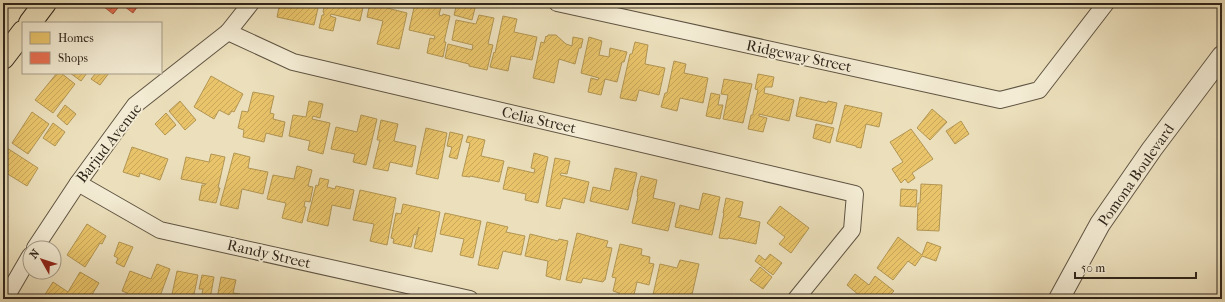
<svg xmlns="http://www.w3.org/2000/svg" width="1225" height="302" font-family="'IM FELL French Canon',serif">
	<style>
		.homes { fill: url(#homes-hatch); stroke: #b29552 }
		.shops { fill: url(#shops-hatch); stroke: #b05941 }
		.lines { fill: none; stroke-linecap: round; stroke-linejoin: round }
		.minor-casing { stroke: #5f5443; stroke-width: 18 }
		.tertiary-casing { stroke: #5f5443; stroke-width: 22 }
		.primary-casing { stroke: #30261b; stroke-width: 24 }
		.minor { stroke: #f3ebd3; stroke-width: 16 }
		.tertiary { stroke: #f3ebd3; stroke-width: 20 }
		.primary { stroke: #ece0bc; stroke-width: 22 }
		.labels { text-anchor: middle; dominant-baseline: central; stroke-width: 4; stroke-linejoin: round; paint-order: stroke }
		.street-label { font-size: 15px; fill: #30261b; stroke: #f3ebd3 }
	</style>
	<defs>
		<pattern id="homes-hatch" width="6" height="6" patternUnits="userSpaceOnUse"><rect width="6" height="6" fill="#e9c46a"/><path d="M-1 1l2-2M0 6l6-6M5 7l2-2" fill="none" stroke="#c8a85b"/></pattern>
		<pattern id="shops-hatch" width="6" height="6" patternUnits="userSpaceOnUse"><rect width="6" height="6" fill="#e76f51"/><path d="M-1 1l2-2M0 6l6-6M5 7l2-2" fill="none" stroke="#bc5b42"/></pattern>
	</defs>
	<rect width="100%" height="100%" fill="#ece0bc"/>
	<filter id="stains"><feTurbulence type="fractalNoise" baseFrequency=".005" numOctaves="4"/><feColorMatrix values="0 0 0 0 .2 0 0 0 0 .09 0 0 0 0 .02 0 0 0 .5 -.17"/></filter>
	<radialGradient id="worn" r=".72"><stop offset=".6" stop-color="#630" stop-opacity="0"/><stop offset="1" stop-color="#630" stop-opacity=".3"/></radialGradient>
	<g class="homes">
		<polygon points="280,3 319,4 314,25 277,17"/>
		<polygon points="325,3 364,3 360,21 331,14 330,16 336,18 333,31 319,28 322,15 324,15 324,13 323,12"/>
		<polygon points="370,3 388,4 387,8 407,13 399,49 377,44 383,21 367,17"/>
		<polygon points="415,3 425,3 441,7 439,15 442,16 443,14 450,16 444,42 446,42 443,57 427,53 430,38 434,39 435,36 409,30"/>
		<polygon points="457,3 476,4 472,20 454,15"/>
		<polygon points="479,15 494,18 488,44 493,45 487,70 469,66 469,64 445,58 448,44 472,50 473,45 452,40 456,20 476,24"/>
		<polygon points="503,16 517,19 514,32 537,37 532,60 511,56 508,71 490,67 494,52 495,53"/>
		<polygon points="548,35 556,35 566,44 572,46 573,37 583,39 581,48 579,48 575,64 559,59 554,83 533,78 541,42 544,43 546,36 547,37"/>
		<polygon points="589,37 602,41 599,55 609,57 610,48 627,52 624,62 622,62 617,82 605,79 601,95 588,92 591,78 598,80 599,78 581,73"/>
		<polygon points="635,42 648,45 645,64 665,68 659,95 639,90 636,101 620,98 630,54 632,54"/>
		<polygon points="674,61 686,64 684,73 708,78 703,103 680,98 677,111 661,107 665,93 667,93"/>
		<polygon points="57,73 61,73 75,84 53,113 35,100"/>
		<polygon points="70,73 87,73 81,81"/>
		<polygon points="96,73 109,73 100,85 91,79"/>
		<polygon points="758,74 774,77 772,87 765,87 764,93 794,100 789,121 759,114 759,116 767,118 763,132 748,129 751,115 753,115 753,113 758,90 755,89"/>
		<polygon points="211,76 243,94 234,112 232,111 229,115 219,110 214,119 194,107"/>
		<polygon points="724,79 752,84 743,123 723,119 728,95 721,94"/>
		<polygon points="253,92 274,96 270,113 274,114 273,119 285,122 282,137 266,133 264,142 243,137 244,130 238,128 242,111 248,112"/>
		<polygon points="711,93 720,95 718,105 723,105 720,119 706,116"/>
		<polygon points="800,97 827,103 828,101 837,103 832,124 796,116"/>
		<polygon points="180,101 196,120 185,130 169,111"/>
		<polygon points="309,101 323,104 320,118 313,116 312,119 330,123 323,154 308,150 310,141 289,136 293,115 306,117"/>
		<polygon points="65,105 76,114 67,125 57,116"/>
		<polygon points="845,105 882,113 879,127 866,124 861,148 856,147 856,146 836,141"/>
		<polygon points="932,109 947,122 930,140 917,128"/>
		<polygon points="32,112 49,124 28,154 12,143"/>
		<polygon points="166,113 176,125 165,135 155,124"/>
		<polygon points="361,115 377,119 366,165 353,162 355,154 331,149 336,127 357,132"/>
		<polygon points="381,120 398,124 394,141 416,146 412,167 390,162 388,171 373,168 380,140 377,140"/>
		<polygon points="961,121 969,134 955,144 946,131"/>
		<polygon points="53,123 65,132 55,146 43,138"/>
		<polygon points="816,124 834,128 830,143 813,138"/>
		<polygon points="426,128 447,133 438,179 416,174"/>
		<polygon points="911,129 933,159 912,173 915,178 908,183 905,179 901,183 892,169 903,162 890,142"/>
		<polygon points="450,132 463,135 457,159 449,157 452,147 447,146"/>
		<polygon points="468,136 485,140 481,156 504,161 499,182 470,176 470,177 462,176 470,143 466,142"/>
		<polygon points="132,147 168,159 160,180 140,173 139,177 123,172"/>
		<polygon points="7,148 38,168 27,186 6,173 4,175 6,177 3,181 3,154"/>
		<polygon points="234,153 250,157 248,168 268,172 263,194 242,189 238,209 220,205"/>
		<polygon points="534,153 548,157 538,203 525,200 526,194 503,189 508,167 534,173 535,169 531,168"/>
		<polygon points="211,154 225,157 218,188 220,188 216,203 199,200 202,185 205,185 206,184 181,179 186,157 209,162"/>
		<polygon points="555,158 570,161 567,174 561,173 560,175 589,182 584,203 563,198 560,209 546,206"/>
		<polygon points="297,166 312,170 308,186 313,187 310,202 305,201 304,207 306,207 302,223 282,218 286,203 267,199 273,175 294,179"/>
		<polygon points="615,168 637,173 628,210 590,201 593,187 610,191"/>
		<polygon points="641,176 657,180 653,198 675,203 668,231 632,223 638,197 637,196 638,192 637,192"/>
		<polygon points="320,178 329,180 327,187 335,189 336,186 354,190 350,209 332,205 328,226 307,221 316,185 318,186"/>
		<polygon points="921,184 942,185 939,231 917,230 918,203 920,203"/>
		<polygon points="901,189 917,190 916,207 900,206"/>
		<polygon points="360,190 396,198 387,245 370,241 374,224 353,220"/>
		<polygon points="703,193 720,197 712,235 675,227 680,205 699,210"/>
		<polygon points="726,198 743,202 740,216 738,216 738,217 760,222 756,244 728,238 728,239 719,238 724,213 723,213"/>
		<polygon points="403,204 440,212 432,252 414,248 419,227 416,235 414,234 411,247 393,243 394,239 391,238 396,213 401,214"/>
		<polygon points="780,206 809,228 791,253 779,244 785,237 767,223"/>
		<polygon points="3,213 8,216 3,224"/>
		<polygon points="445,213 481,221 473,258 460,255 464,239 440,234"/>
		<polygon points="487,222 508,227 506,232 525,236 521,255 503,251 498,269 478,265"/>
		<polygon points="87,224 106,236 102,244 100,243 85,267 67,255"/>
		<polygon points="577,233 608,241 606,247 612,248 605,280 604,280 603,282 583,278 581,283 566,280"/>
		<polygon points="530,234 558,241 559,239 568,241 560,280 546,276 548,261 525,256"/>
		<polygon points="898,237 922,255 927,242 941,247 936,261 922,256 915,266 908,261 893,280 877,268"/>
		<polygon points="119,242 133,247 124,267 116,263 118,258 114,256"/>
		<polygon points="620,244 642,249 641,255 650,257 649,263 654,264 649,285 637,282 633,299 619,296 619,293 613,291 616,278 612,277"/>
		<polygon points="770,254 782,263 773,275 755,261 759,255 765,260"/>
		<polygon points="680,260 699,264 691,299 652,299 660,264 677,268"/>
		<polygon points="157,264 170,269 159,299 125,299 127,293 122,291 130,271 151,279"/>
		<polygon points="760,267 772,277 763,289 750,280"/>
		<polygon points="177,271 198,275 193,299 171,299"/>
		<polygon points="80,272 99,283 90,298 92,299 49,299 44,296 53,282 68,292"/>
		<polygon points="855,274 869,285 875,276 894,291 889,296 894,299 858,299 860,296 847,285"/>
		<polygon points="202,275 214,277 210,299 201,299 203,289 199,289"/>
		<polygon points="221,277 236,280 233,293 240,294 240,297 246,299 217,299"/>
		<polygon points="284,295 300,298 300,299 283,299"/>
	</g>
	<polygon class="shops" points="99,3 140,3 133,13 121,4 113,14"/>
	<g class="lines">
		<defs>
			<g id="minor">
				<polyline points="557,3 1000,100 1039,90 1106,3"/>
				<polyline points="228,32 293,62 855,194 852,230 796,299"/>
				<polyline points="78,183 160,230 470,299"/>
				<polyline points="35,248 78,183 135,105 228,32 251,3"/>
				<polyline points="5,299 30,256"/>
			</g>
			<polyline id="tertiary" points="1059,299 1100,224 1152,149 1222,56"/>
			<g id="primary">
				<polyline points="30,23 45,3"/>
				<polyline points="3,58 23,32"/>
			</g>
		</defs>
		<use href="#minor" class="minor-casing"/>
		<use href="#tertiary" class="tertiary-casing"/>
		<use href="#primary" class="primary-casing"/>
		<use href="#minor" class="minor"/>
		<use href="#tertiary" class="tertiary"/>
		<use href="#primary" class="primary"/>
	</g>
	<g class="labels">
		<g class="street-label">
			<text transform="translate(799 56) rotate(12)">Ridgeway Street</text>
			<text transform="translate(539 120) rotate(13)">Celia Street</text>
			<text transform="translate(109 143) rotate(-52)">Barjud Avenue</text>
			<text transform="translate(1136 175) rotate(-55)">Pomona Boulevard</text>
			<text transform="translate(269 254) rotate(13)">Randy Street</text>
		</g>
	</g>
	<rect width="1225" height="302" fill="none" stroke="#ece0bc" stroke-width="16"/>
	<rect x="4" y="4" width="1217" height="294" fill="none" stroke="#30261b" stroke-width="2"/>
	<rect x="8" y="8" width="1209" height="286" fill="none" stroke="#30261b"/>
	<rect x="22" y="22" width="140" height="52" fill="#f3ebd3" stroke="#a59c89"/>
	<rect x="30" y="32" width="20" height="12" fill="#e9c46a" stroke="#a59c89"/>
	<text x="58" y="42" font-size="12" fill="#30261b">Homes</text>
	<rect x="30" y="52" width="20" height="12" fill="#e76f51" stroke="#a59c89"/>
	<text x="58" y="62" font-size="12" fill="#30261b">Shops</text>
	<g transform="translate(42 260) rotate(309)"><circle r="19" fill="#f3ebd3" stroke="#a59c89"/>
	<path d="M0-3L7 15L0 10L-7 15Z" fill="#8f2418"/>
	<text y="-6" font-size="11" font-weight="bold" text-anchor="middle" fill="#30261b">N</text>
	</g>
	<path d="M1075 272v6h121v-6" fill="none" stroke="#30261b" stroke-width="2"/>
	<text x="1081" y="272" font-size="12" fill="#30261b" stroke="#f3ebd3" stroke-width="3" paint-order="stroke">50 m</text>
	<rect width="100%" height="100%" filter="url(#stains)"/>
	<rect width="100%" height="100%" fill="url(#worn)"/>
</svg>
